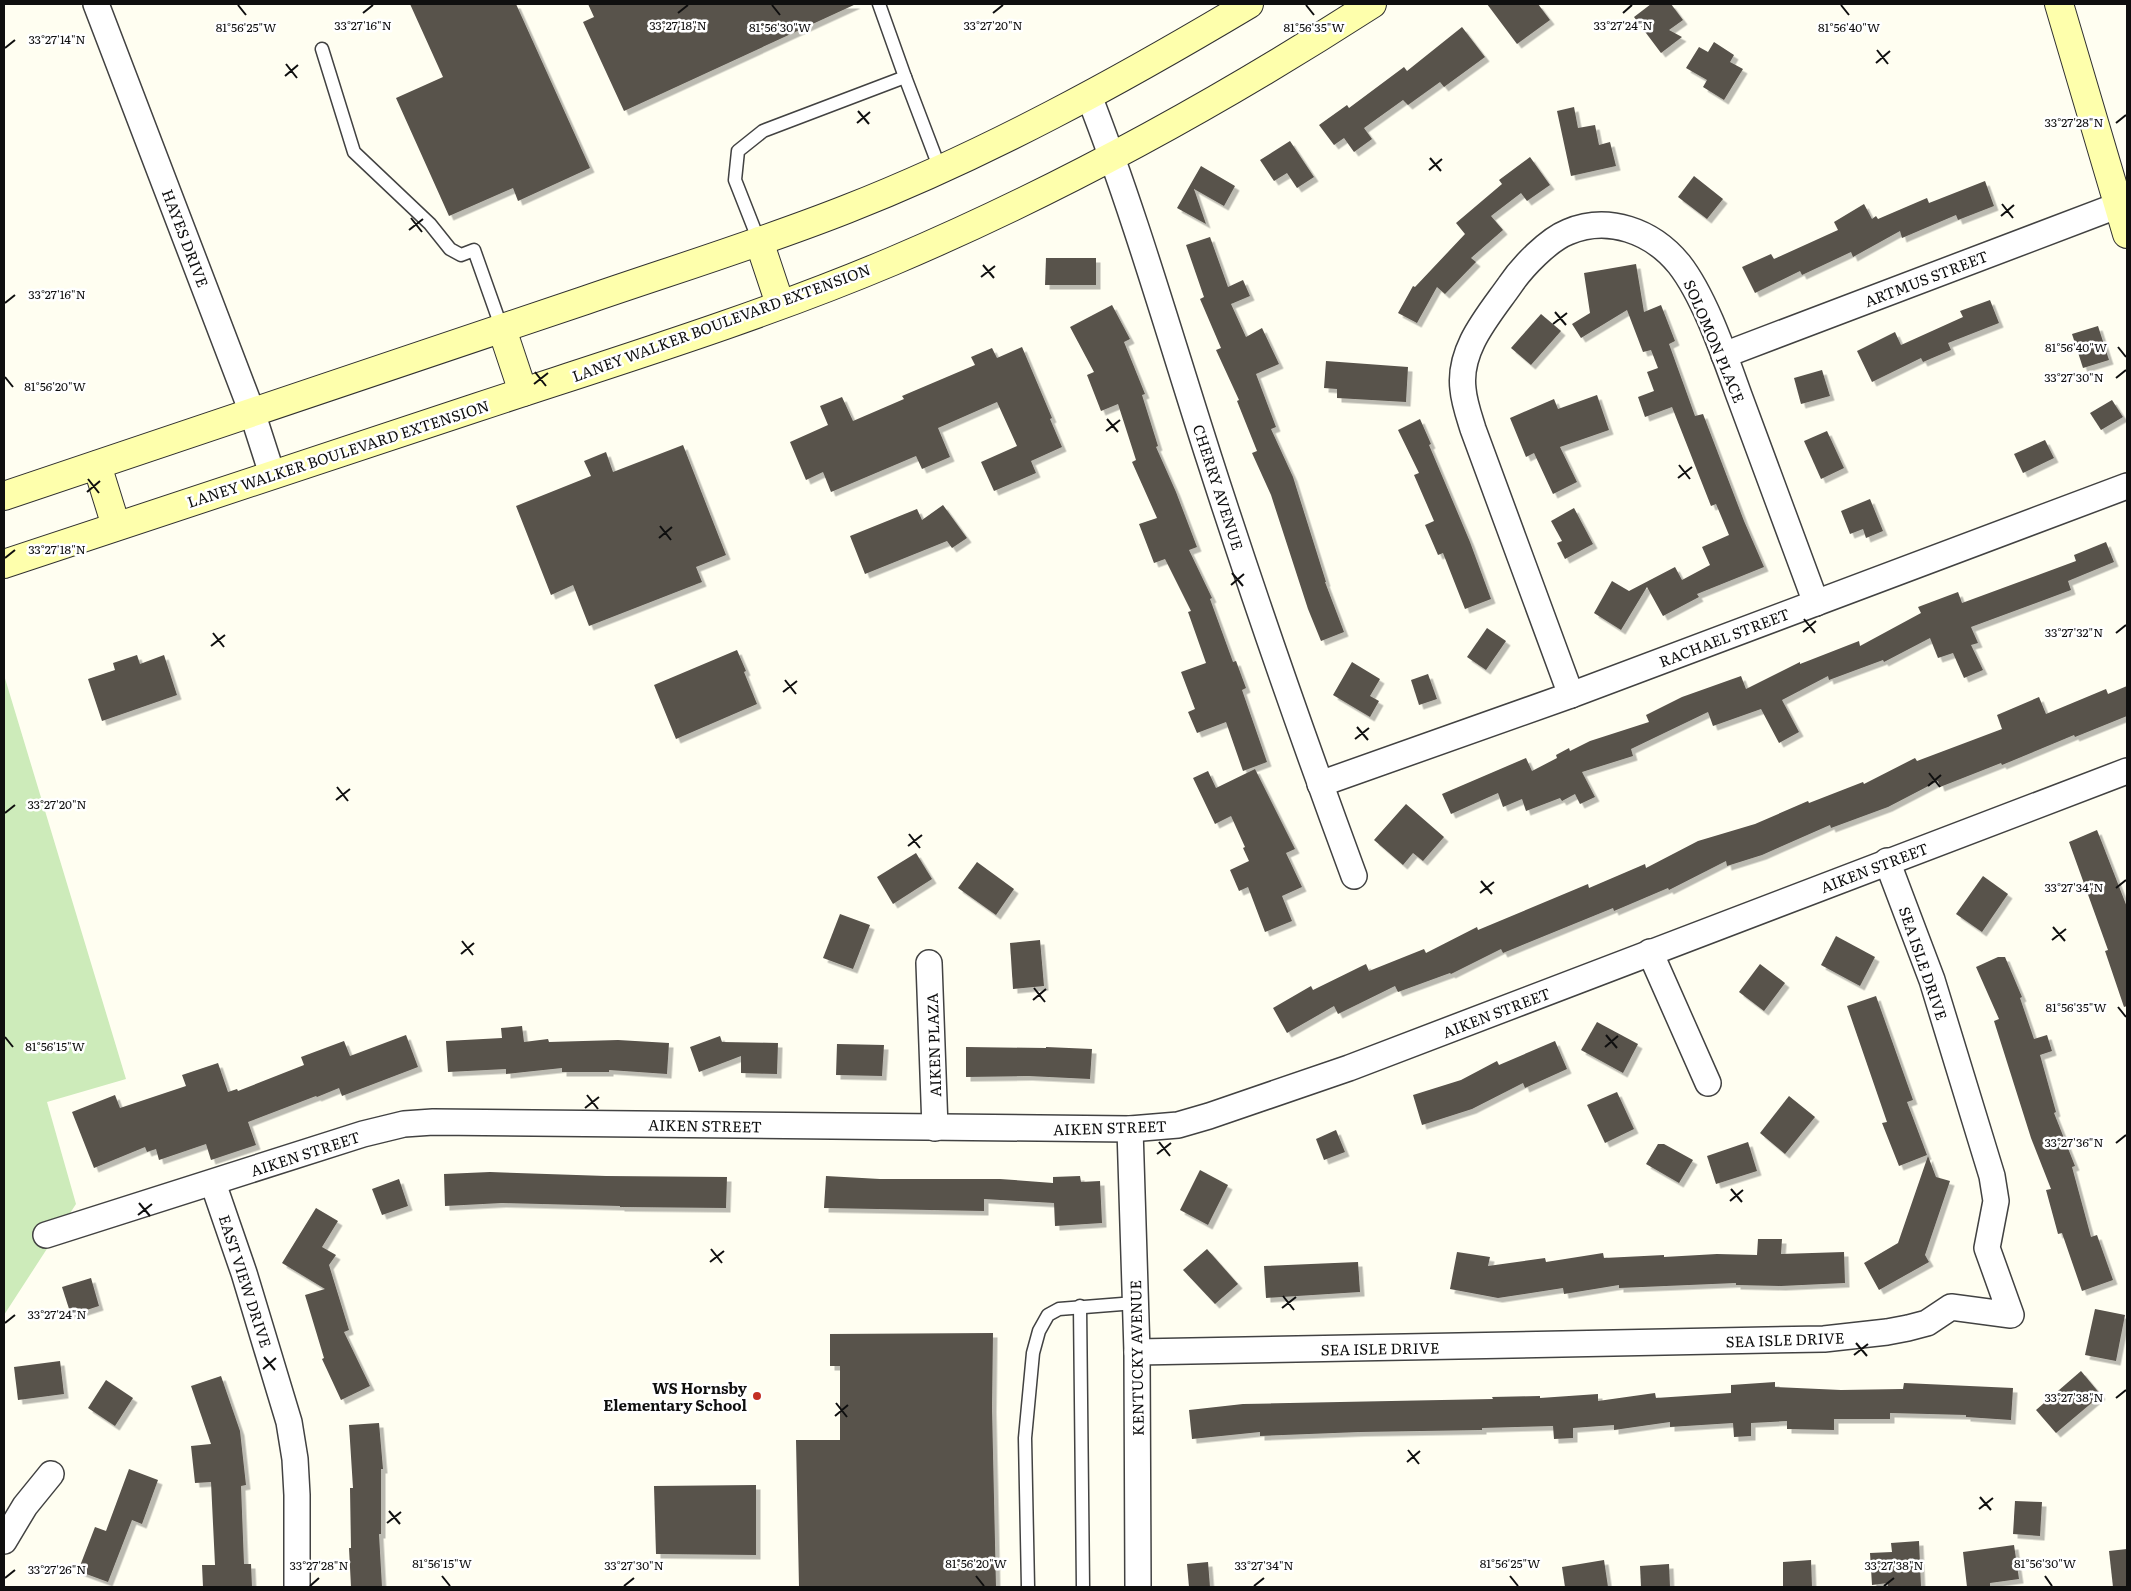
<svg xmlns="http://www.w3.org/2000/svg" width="2131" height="1591" font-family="Literata,serif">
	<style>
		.green { fill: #cdebba }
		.building { fill: #58524b; filter: url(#shadow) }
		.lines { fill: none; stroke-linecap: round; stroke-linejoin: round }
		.lane-casing { stroke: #424242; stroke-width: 15 }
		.street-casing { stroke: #424242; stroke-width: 28 }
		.secondary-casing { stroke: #313131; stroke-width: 30 }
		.lane { stroke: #fff; stroke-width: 12 }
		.street { stroke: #fff; stroke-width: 25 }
		.secondary { stroke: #feffac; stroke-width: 28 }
		.ticks { fill: none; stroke: #0f0f0f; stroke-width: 2 }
		.poi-dot { fill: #c32f24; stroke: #fff; stroke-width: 2 }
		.labels { text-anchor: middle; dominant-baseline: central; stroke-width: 5; stroke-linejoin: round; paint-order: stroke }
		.street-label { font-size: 15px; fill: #0f0f0f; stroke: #fff }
		.poi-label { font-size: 15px; font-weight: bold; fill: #0f0f0f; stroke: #fff; text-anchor: end }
		.ticks-label { font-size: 12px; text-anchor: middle; fill: #0f0f0f; stroke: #fff; stroke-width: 5; stroke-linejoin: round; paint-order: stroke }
	</style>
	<defs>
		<filter id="shadow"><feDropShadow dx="4.5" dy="4.5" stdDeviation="0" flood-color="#0004"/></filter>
	</defs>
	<rect width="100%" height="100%" fill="#fffef1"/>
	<polygon class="green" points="4,675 126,1079 47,1102 76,1204 4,1315"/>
	<g class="building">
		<polygon points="410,4 516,4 590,168 518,201 513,188 449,216 396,98 443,77"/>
		<polygon points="588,4 856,4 624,111 583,22 594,17"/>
		<polygon points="1487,4 1538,4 1550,20 1517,44"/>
		<polygon points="1651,4 1671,4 1683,20 1669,30 1682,37 1661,53 1634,17"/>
		<polygon points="1462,27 1485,57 1444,87 1440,82 1408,105 1403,100 1364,128 1372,139 1354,152 1344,138 1334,145 1319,125 1347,105 1349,108 1404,67 1407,71"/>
		<polygon points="1714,42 1734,55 1730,62 1743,69 1724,100 1703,87 1707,80 1686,68 1699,47 1708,52"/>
		<polygon points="1574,107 1578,128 1595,125 1599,145 1610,142 1616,166 1571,176 1557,111"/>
		<polygon points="1290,141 1314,177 1297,188 1287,173 1274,181 1260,160"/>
		<polygon points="1530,157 1550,185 1527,201 1521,193 1491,216 1503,230 1471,258 1476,262 1445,294 1437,287 1417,323 1398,313 1413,286 1415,287 1465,234 1456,223 1502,184 1499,180"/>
		<polygon points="1201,166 1235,186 1224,206 1194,189 1206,224 1177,208"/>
		<polygon points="1694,176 1723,199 1707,219 1678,197"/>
		<polygon points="1985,181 1994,206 1958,220 1956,215 1902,238 1900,231 1853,257 1851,252 1802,275 1800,271 1755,293 1742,267 1771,254 1774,259 1838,230 1834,222 1864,204 1872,219 1876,216 1878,219 1927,198 1929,203"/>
		<polygon points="1210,237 1228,287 1243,280 1250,296 1231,304 1246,337 1262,328 1279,364 1256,374 1276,427 1271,429 1293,477 1326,582 1325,582 1344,632 1321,641 1308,609 1271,495 1252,453 1257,451 1237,401 1239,400 1216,350 1221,348 1200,299 1204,297 1186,245"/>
		<polygon points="1046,258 1096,258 1096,285 1045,285"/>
		<polygon points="1636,264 1644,312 1661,305 1675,341 1669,344 1695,416 1703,414 1744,521 1764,567 1697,594 1699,597 1663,616 1647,587 1621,630 1594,613 1612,581 1629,591 1675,567 1682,580 1710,565 1702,547 1729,535 1716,504 1711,506 1672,407 1645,417 1638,397 1654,391 1647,372 1658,368 1651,350 1643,352 1627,310 1581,338 1572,324 1590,313 1584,273"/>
		<polygon points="1990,300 1999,323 1948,343 1951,350 1923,362 1921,358 1872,382 1857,351 1895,332 1901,345 1963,317 1960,311"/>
		<polygon points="1112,305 1130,339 1124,342 1145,394 1142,395 1158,446 1156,447 1176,492 1197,547 1189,550 1212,598 1210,599 1233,662 1236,661 1246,688 1242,690 1267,762 1243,771 1226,722 1197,733 1188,712 1195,709 1181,672 1206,663 1188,612 1191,611 1165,559 1154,563 1139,524 1157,518 1132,462 1136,460 1118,404 1101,411 1087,375 1094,372 1070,327"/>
		<polygon points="1541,314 1561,331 1531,365 1511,348"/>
		<polygon points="2098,326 2109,360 2083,368 2072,334"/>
		<polygon points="1022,347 1052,418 1050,419 1062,447 1031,461 1036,473 994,491 981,462 1017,446 997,402 938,428 950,457 922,469 916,456 831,492 823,472 806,480 790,442 828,425 820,406 842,397 853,421 904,399 902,396 975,365 971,357 992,348 997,358"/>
		<polygon points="1326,361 1408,367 1406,402 1337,398 1337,389 1324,388"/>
		<polygon points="1822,370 1830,396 1801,404 1794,378"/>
		<polygon points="1597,395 1609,430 1560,447 1577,482 1553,494 1534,453 1526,457 1510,418 1554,399 1558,409"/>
		<polygon points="2112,400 2123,417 2101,430 2090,413"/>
		<polygon points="1420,419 1431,444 1429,445 1470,542 1491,599 1465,609 1443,553 1438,555 1425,525 1434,521 1414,475 1419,473 1398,430"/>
		<polygon points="1827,431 1844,468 1821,479 1804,441"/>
		<polygon points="2045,440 2054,458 2023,473 2014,454"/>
		<polygon points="683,445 726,555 696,567 702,582 589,626 573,585 551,595 516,506 591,476 584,461 606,452 613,472"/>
		<polygon points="1870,499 1883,531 1866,538 1863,529 1850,534 1841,511"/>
		<polygon points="943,505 967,538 952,548 947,541 865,574 850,536 917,509 922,520"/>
		<polygon points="1574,508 1593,544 1565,559 1557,543 1562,541 1551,521"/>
		<polygon points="2106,542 2114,562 2068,581 2071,590 1971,627 1978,643 1971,645 1983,670 1964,678 1953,653 1938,658 1930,638 1884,662 1883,660 1829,680 1828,676 1782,700 1799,732 1779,743 1761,709 1713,726 1708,712 1631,749 1633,756 1582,772 1595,797 1580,804 1575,794 1562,801 1560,798 1526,811 1522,799 1503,807 1498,793 1451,814 1442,794 1526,758 1532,771 1557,758 1556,755 1569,748 1570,751 1590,741 1649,722 1646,715 1682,697 1741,676 1746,689 1800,662 1800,664 1859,641 1860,646 1921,613 1918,607 1958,592 1962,603 2076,561 2074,555"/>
		<polygon points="1487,628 1506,641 1486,670 1467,657"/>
		<polygon points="737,650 746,671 744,672 757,704 676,739 654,685"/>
		<polygon points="137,655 140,664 164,655 177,695 102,721 88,679 115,670 113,663"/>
		<polygon points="1352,662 1380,679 1370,696 1379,701 1370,717 1333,695"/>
		<polygon points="1428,674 1437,699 1419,705 1411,680"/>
		<polygon points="2127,686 2127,716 2075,737 2074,735 2002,765 2001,763 1940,787 1938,781 1888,807 1831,828 1830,825 1762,855 1727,866 1726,861 1669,890 1668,888 1614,911 1613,908 1503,953 1501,949 1451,974 1450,973 1398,992 1395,986 1338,1014 1334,1006 1287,1033 1273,1008 1311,986 1313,990 1366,964 1369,971 1424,949 1426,953 1477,927 1478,930 1588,884 1589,888 1645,864 1646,868 1698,841 1755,824 1808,801 1809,803 1863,782 1864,784 1915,758 1917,761 2002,729 1997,715 2039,697 2046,714 2106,689 2108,694"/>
		<polygon points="1255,769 1295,849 1286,853 1302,887 1282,896 1292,921 1265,932 1248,887 1239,891 1230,870 1249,861 1243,848 1245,847 1231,816 1215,824 1193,778 1208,771 1216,788"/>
		<polygon points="1406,804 1444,837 1423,861 1413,853 1403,865 1374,840"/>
		<polygon points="2097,830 2127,907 2127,1006 2124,1007 2105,951 2108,950 2069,842"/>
		<polygon points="916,853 932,879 893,904 877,877"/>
		<polygon points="977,862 1014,889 996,915 958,888"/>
		<polygon points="1983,876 2008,894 1982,932 1956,914"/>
		<polygon points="840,914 870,925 853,969 823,958"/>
		<polygon points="1836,936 1875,957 1860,986 1821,965"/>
		<polygon points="1040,940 1044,986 1013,989 1010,943"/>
		<polygon points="1998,957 2005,957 2022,997 2020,998 2034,1039 2047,1035 2052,1051 2040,1055 2056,1112 2054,1113 2075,1166 2072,1167 2091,1237 2097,1235 2113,1280 2082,1291 2062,1233 2058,1234 2046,1190 2051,1189 2031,1138 1994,1021 1999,1019 1976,967"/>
		<polygon points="1760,964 1785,983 1764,1011 1739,992"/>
		<polygon points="1876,996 1913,1100 1907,1102 1927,1155 1899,1166 1882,1123 1887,1122 1847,1006"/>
		<polygon points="1597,1022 1638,1044 1623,1073 1581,1050"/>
		<polygon points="522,1026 524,1042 548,1039 549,1042 618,1040 669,1043 667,1074 609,1070 609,1072 562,1072 562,1068 506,1074 506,1069 448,1072 446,1041 502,1038 501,1028"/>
		<polygon points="406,1035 418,1067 342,1096 339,1088 317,1097 316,1096 248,1122 256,1145 211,1160 206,1144 159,1160 156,1149 147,1152 145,1147 94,1168 72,1112 115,1095 120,1108 186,1086 182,1075 218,1063 228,1092 237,1089 238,1091 304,1065 301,1057 344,1041 350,1056"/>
		<polygon points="720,1036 722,1042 778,1043 777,1074 741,1073 741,1056 699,1072 690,1047"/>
		<polygon points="1555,1041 1567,1069 1525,1088 1523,1083 1472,1109 1422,1125 1413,1095 1461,1080 1497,1061 1499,1065"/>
		<polygon points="837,1044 884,1045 882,1076 836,1075"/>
		<polygon points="966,1047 1046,1048 1046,1047 1092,1049 1090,1079 1028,1076 966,1077"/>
		<polygon points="1617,1092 1634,1129 1605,1143 1587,1105"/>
		<polygon points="1789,1096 1815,1117 1785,1154 1760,1133"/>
		<polygon points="1336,1130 1345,1152 1324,1160 1316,1139"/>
		<polygon points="1748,1142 1757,1171 1716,1184 1707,1156"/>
		<polygon points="1658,1144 1664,1144 1693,1160 1679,1183 1646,1164"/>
		<polygon points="1928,1156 1936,1177 1950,1181 1925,1255 1929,1262 1879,1290 1864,1263 1898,1243"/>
		<polygon points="1200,1170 1228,1185 1208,1225 1180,1210"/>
		<polygon points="490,1172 606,1176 727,1177 726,1208 620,1207 620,1206 502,1203 445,1206 444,1174"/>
		<polygon points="826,1176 880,1179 1000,1179 1053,1183 1053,1177 1080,1176 1081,1182 1100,1181 1102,1223 1055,1226 1054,1203 984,1199 984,1211 824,1208"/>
		<polygon points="399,1179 408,1206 382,1215 372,1189"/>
		<polygon points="316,1208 338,1221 322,1247 336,1255 329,1265 349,1330 344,1332 370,1386 341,1400 322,1359 324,1358 305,1295 325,1289 282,1263"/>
		<polygon points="1758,1239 1782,1239 1781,1254 1844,1252 1845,1283 1781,1286 1736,1285 1736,1283 1619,1288 1619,1285 1564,1294 1563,1288 1498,1298 1450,1289 1457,1252 1490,1257 1488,1266 1545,1258 1546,1262 1603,1253 1604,1258 1664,1255 1664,1257 1717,1254 1757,1255"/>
		<polygon points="1207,1249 1238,1284 1215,1304 1183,1270"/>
		<polygon points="1358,1262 1360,1292 1266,1298 1264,1266"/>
		<polygon points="91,1278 99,1306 71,1315 62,1287"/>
		<polygon points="2095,1309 2125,1315 2116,1361 2085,1355"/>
		<polygon points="993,1333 992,1408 996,1587 799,1587 796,1440 840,1440 840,1366 830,1366 830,1334"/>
		<polygon points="60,1361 64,1394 18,1400 14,1367"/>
		<polygon points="2081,1371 2101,1395 2056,1433 2036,1410"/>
		<polygon points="221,1376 240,1431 246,1485 241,1486 244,1564 251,1564 252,1587 203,1587 202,1565 215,1565 211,1482 195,1483 191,1446 211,1444 191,1386"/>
		<polygon points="106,1380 133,1398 115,1426 88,1408"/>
		<polygon points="1775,1382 1775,1387 1841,1390 1903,1389 1904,1383 2013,1388 2011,1420 1966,1417 1966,1415 1890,1413 1890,1419 1834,1419 1834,1430 1787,1429 1787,1421 1751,1423 1751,1436 1734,1437 1733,1423 1670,1427 1670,1422 1614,1430 1614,1425 1573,1428 1573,1438 1554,1439 1553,1426 1482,1428 1482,1430 1360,1432 1260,1436 1260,1432 1192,1439 1189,1410 1243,1404 1493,1399 1492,1397 1540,1396 1540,1398 1598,1394 1598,1401 1655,1393 1656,1398 1731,1393 1731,1385"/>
		<polygon points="379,1423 383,1469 381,1469 381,1534 379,1534 382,1587 351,1587 349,1548 351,1548 350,1488 353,1488 349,1425"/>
		<polygon points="129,1469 158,1480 142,1524 132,1520 108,1582 78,1571 95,1527 106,1531"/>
		<polygon points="756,1485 756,1555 656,1554 654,1486"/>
		<polygon points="2015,1501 2042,1502 2040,1536 2013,1534"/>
		<polygon points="1919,1541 1921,1587 1888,1587 1888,1583 1872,1585 1870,1553 1892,1552 1891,1543"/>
		<polygon points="2014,1545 2019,1579 1990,1583 1990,1587 1967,1587 1963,1552"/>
		<polygon points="2127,1549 2127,1587 2113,1587 2109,1551"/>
		<polygon points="1604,1560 1608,1587 1565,1587 1562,1567"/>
		<polygon points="1811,1560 1812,1587 1783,1587 1783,1562"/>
		<polygon points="1208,1562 1210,1587 1189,1587 1187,1564"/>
		<polygon points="1669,1564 1670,1587 1641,1587 1640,1566"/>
	</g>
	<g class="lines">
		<defs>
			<g id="lane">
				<polyline points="879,4 905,77"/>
				<polyline points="322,49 354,152 430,224 450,249 461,255 474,250 502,329"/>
				<polyline points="759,241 735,180 738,151 763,131 905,77 940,169"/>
				<polyline points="1080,1306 1083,1587"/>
				<polyline points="1028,1587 1025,1438 1033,1353 1039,1331 1048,1315 1059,1309 1135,1303"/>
			</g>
			<g id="street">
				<polyline points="96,4 252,412 272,474"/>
				<path d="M 1089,96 C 1135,214 1170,337 1209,458 C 1254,598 1303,738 1354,876"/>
				<polyline points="1724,355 2127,202"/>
				<path d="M 1571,695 L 1473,429 C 1469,416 1464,402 1463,389 C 1458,349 1489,315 1510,285 C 1522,267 1548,240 1568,232 C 1608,215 1652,231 1679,264 C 1705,297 1725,357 1740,398 C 1765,466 1791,534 1816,603"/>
				<polyline points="1320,784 1571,695 2127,486"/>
				<polyline points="1650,952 1708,1083"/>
				<polyline points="929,963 935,1128"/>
				<polyline points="1130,1129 1137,1352 1138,1587"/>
				<polyline points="213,1183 244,1273 289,1422 295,1459 297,1495 297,1587"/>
				<polyline points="46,1235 363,1134 404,1124 433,1122 1130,1129 1178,1125 1209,1116 1349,1068 2127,771"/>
				<polyline points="1137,1352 1824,1339 1887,1332 1908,1328 1927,1323 1951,1307 2011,1315 1987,1248 1996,1201 1992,1176 1932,980 1887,861"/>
				<polyline points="4,1541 25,1506 51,1474"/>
			</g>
			<g id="secondary">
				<polyline points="2059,4 2127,234"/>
				<polyline points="759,241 780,304"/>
				<polyline points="502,329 523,392"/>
				<polyline points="97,465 116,526"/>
				<path d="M 4,496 C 198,431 392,366 586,300 C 673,270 761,243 847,209 C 987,154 1120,81 1249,4"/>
				<path d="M 4,564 C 162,511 320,458 478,407 C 617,361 758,318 893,261 C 1060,190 1220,102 1372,4"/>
			</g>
		</defs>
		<use href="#lane" class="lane-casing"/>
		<use href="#street" class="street-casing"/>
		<use href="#secondary" class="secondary-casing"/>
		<use href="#lane" class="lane"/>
		<use href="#street" class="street"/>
		<use href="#secondary" class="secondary"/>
	</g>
	<path class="ticks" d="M 238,5 L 246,15M 772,5 L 780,15M 1306,5 L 1314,15M 1841,5 L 1849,15M 363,13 L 373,5M 678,13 L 688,5M 993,13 L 1003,5M 1623,13 L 1632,5M 5,48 L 15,40M 1877,50 L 1888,64M 1876,63 L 1890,51M 286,64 L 297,78M 285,76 L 298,65M 858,111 L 869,124M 857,123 L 870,112M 2116,123 L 2126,115M 1430,158 L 1441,171M 1429,170 L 1442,159M 2002,204 L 2013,218M 2001,216 L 2014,205M 411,218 L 422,232M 409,230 L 423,219M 983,265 L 994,278M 981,277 L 995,266M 5,303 L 15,295M 1555,312 L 1566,325M 1553,324 L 1567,313M 2118,347 L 2126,357M 535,372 L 546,386M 5,377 L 13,387M 2116,378 L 2126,370M 534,384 L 548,373M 1107,419 L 1118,432M 1106,431 L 1120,420M 1679,465 L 1690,479M 1678,478 L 1692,467M 88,479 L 99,493M 87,492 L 100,481M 660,526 L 671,540M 659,538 L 672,527M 5,558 L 15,550M 1232,573 L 1243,586M 1231,585 L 1244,574M 1804,619 L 1815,633M 1803,632 L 1816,621M 213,633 L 224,647M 2116,633 L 2126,625M 211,646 L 225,635M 785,680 L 796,694M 783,692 L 797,681M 1357,727 L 1368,740M 1355,739 L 1369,728M 1929,773 L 1940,787M 1928,786 L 1941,775M 337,787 L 348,801M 336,800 L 350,789M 5,813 L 15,805M 909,834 L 920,848M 908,846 L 922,835M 1481,881 L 1492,894M 2116,888 L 2126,880M 1480,893 L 1494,882M 2053,927 L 2065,941M 2052,940 L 2066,929M 462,941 L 473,955M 461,954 L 474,943M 1034,988 L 1045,1002M 1033,1000 L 1046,989M 2118,1007 L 2126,1017M 1606,1035 L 1617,1048M 5,1037 L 13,1047M 1605,1047 L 1618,1036M 587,1095 L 598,1109M 585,1108 L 599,1097M 1159,1142 L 1170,1156M 2116,1143 L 2126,1135M 1157,1154 L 1171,1143M 1731,1189 L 1742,1202M 1730,1201 L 1743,1190M 139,1203 L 150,1216M 138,1215 L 152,1204M 711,1249 L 722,1263M 710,1262 L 724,1251M 1283,1296 L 1294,1310M 1282,1308 L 1296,1297M 5,1323 L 15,1315M 1856,1343 L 1867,1356M 1854,1355 L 1868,1344M 264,1357 L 275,1370M 263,1369 L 276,1358M 2116,1398 L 2126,1390M 836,1403 L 847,1417M 835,1416 L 848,1405M 1408,1450 L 1419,1464M 1407,1462 L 1420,1451M 1980,1497 L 1991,1510M 1979,1509 L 1993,1498M 389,1511 L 400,1524M 387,1523 L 401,1512M 442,1576 L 450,1586M 976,1576 L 984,1586M 1510,1576 L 1518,1586M 2045,1576 L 2052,1586M 5,1578 L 15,1570M 310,1586 L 319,1578M 624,1586 L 634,1578M 1254,1586 L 1264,1578M 1884,1586 L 1894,1578"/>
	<circle class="poi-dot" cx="757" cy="1396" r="5"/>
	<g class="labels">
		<g class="street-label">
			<text transform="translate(186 238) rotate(69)">HAYES DRIVE</text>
			<text transform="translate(1926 278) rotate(-21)">ARTMUS STREET</text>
			<text transform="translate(721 322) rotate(-20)">LANEY WALKER BOULEVARD EXTENSION</text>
			<text transform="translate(1715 341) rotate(67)">SOLOMON PLACE</text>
			<text transform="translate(338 453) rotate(-18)">LANEY WALKER BOULEVARD EXTENSION</text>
			<text transform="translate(1219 487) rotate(72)">CHERRY AVENUE</text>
			<text transform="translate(1724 637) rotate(-21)">RACHAEL STREET</text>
			<text transform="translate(1874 867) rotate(-21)">AIKEN STREET</text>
			<text transform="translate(1924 963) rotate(71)">SEA ISLE DRIVE</text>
			<text transform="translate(1496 1012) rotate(-21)">AIKEN STREET</text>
			<text transform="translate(933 1045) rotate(-92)">AIKEN PLAZA</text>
			<text transform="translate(705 1125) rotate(1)">AIKEN STREET</text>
			<text transform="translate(1110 1127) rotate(-2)">AIKEN STREET</text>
			<text transform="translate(305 1153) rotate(-18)">AIKEN STREET</text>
			<text transform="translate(246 1281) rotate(72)">EAST VIEW DRIVE</text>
			<text transform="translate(1785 1339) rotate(-2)">SEA ISLE DRIVE</text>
			<text transform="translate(1380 1348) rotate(-1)">SEA ISLE DRIVE</text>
			<text transform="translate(1136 1358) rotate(-91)">KENTUCKY AVENUE</text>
		</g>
		<g class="poi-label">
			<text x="747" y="1387">WS Hornsby<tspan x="747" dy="17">Elementary School</tspan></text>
		</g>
	</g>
	<g class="ticks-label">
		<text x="363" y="30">33°27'16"N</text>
		<text x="678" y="30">33°27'18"N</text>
		<text x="1623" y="30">33°27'24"N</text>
		<text x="993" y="30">33°27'20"N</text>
		<text x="246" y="32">81°56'25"W</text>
		<text x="780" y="32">81°56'30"W</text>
		<text x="1849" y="32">81°56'40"W</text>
		<text x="1314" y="32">81°56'35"W</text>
		<text x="57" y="44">33°27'14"N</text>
		<text x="2074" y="127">33°27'28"N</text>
		<text x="57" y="299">33°27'16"N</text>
		<text x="2076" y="352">81°56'40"W</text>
		<text x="2074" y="382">33°27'30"N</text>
		<text x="55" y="391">81°56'20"W</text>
		<text x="57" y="554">33°27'18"N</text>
		<text x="2074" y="637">33°27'32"N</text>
		<text x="57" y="809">33°27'20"N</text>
		<text x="2074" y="892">33°27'34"N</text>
		<text x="2076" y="1012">81°56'35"W</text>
		<text x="55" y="1051">81°56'15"W</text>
		<text x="2074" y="1147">33°27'36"N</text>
		<text x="57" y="1319">33°27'24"N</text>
		<text x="2074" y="1402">33°27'38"N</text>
		<text x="442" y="1568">81°56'15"W</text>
		<text x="976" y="1568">81°56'20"W</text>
		<text x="1510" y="1568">81°56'25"W</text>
		<text x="2045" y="1568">81°56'30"W</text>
		<text x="319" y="1570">33°27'28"N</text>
		<text x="634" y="1570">33°27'30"N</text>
		<text x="1264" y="1570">33°27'34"N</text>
		<text x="1894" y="1570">33°27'38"N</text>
		<text x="57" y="1574">33°27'26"N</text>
	</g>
	<rect width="2131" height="1591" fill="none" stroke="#0f0f0f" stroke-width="10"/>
</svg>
